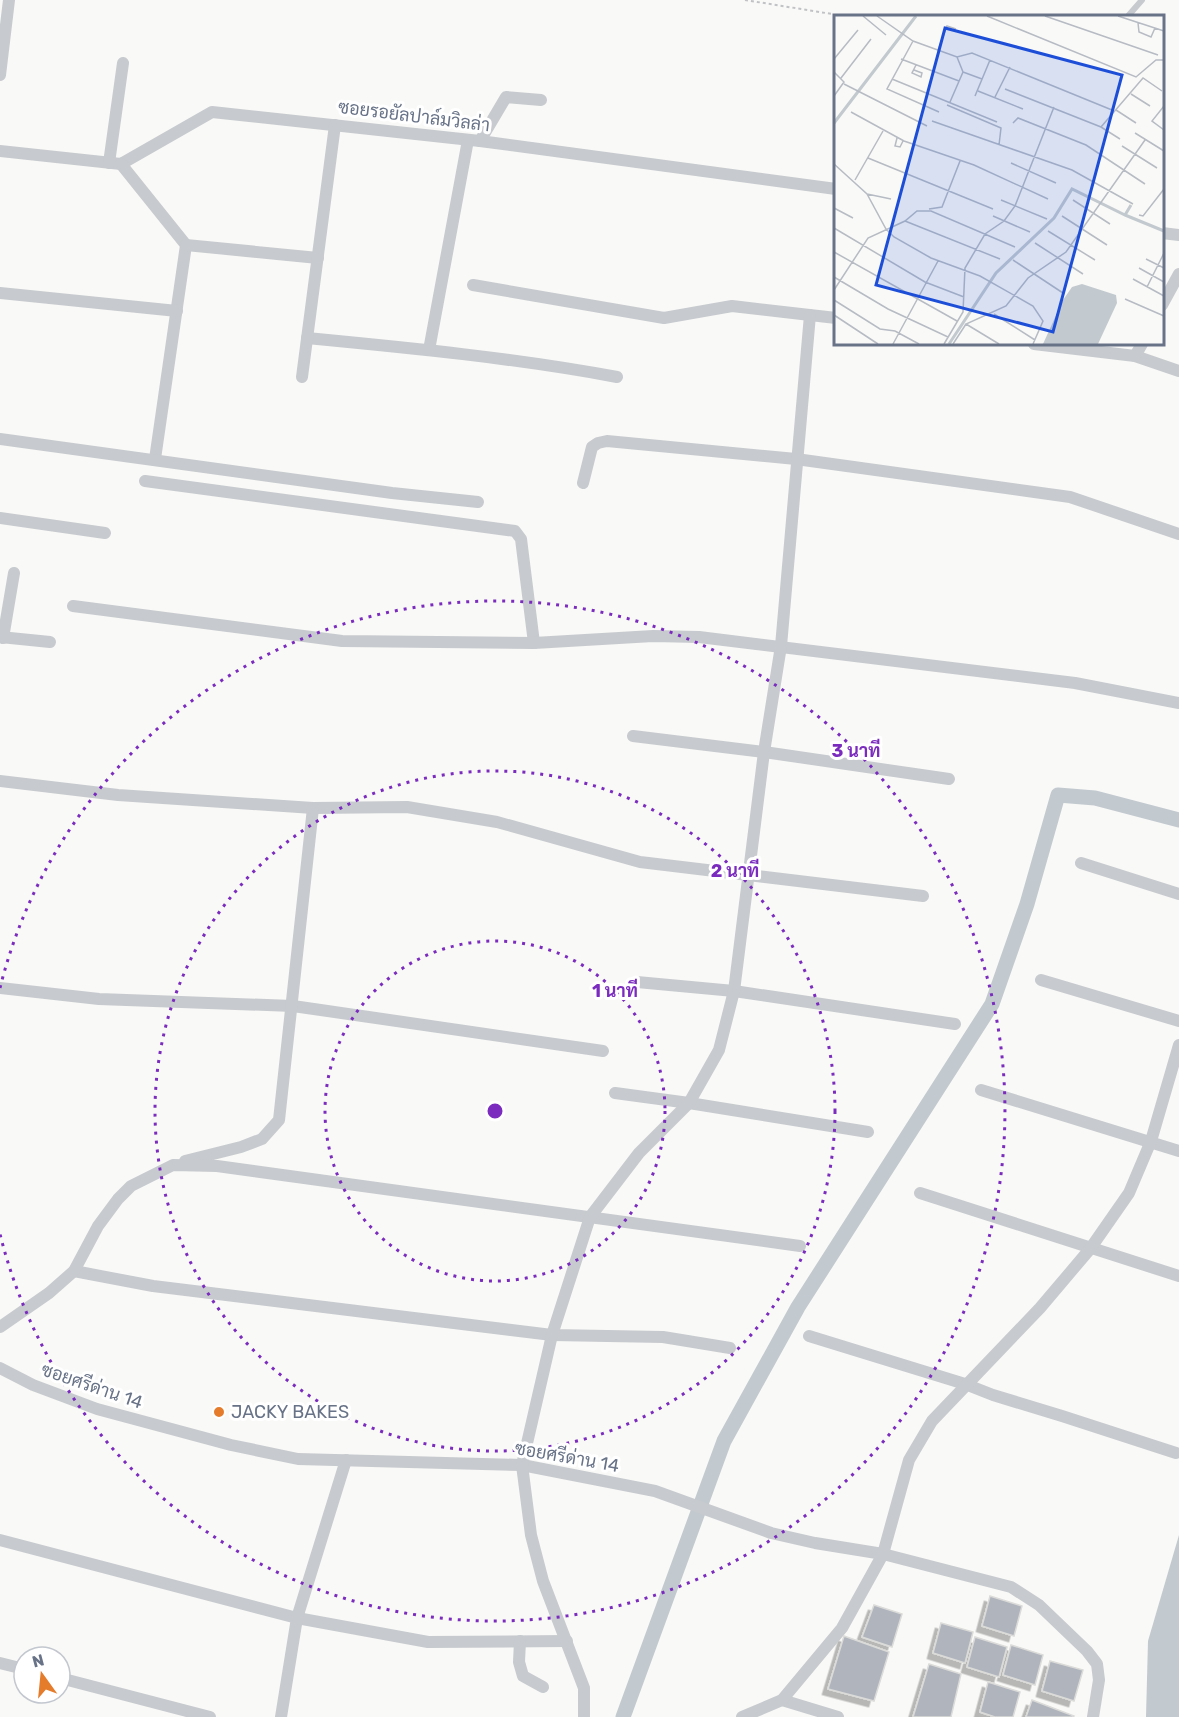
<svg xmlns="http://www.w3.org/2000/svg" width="1179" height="1717" font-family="Rubik,Sarabun,sans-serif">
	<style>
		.water { fill: #c2c9cf }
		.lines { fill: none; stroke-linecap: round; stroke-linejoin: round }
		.canal { stroke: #c2c9cf; stroke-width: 15 }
		.building { fill: #b0b5bd; stroke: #dbdbd9; stroke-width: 1.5; filter: url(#shadow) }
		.path { stroke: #c1c2c5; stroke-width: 2; stroke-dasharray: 3 3; stroke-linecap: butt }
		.lane { stroke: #c7cace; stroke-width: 6 }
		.street { stroke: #c7cace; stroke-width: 12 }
		.ring { fill: none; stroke: #7b2cbf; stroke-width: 3; stroke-dasharray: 3 6 }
		.poi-dot { fill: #e57c2b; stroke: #fff; stroke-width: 2 }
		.labels { text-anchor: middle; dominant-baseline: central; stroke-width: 6; stroke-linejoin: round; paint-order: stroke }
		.street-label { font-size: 18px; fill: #687388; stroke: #fff }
		.poi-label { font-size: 18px; fill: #687388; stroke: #fff; text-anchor: start }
		.inset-river { fill: none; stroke: #c2c9cf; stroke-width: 3 }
		.inset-road { fill: none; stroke: #b6bbc4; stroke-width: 1.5 }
		.view { fill: #1d4ed8; fill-opacity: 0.15; stroke: #1d4ed8; stroke-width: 3 }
		.inset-edge { fill: none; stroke: #687388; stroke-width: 3 }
		.centre { fill: #7b2cbf; stroke: #fff; stroke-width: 3 }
		.ring-label { font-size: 18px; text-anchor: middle; font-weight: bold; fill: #7b2cbf; stroke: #fff; stroke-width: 6; stroke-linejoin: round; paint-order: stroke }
	</style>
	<defs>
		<filter id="shadow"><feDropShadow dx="-5.5" dy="5.5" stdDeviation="0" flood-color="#0004"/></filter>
	</defs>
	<rect width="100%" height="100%" fill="#f9f9f7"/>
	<polygon class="water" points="1179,1535 1179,1717 1146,1717 1148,1641"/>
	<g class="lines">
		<polyline class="canal" points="623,1717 724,1441 798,1307 992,1004 1027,904 1058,795 1095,798 1179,820"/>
	</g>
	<g class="building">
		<polygon points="990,1596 1022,1606 1014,1636 982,1626"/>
		<polygon points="874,1605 902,1614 892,1647 862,1637"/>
		<polygon points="941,1623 973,1632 965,1663 933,1653"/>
		<polygon points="844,1636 889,1652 874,1701 828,1689"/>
		<polygon points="975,1637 1007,1647 999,1677 967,1667"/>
		<polygon points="1011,1645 1043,1655 1035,1685 1003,1675"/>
		<polygon points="1050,1661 1083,1670 1074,1701 1042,1691"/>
		<polygon points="929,1664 961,1674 951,1717 913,1717"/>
		<polygon points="988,1682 1020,1692 1013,1717 995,1717 980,1712"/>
		<polygon points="1032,1700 1074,1716 1073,1717 1026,1717"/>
	</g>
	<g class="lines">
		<polyline class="path" points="745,0 832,14"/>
		<polyline class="lane" points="1128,16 1142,0"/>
		<g class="street">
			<polyline points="0,75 9,0"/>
			<polyline points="480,141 506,97 541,100"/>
			<polyline points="0,151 121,164 212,112 480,141 836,189"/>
			<polyline points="109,163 123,63"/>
			<polyline points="121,164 186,245 155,459"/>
			<polyline points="1162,233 1179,235"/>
			<polyline points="186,245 318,258"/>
			<polyline points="473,285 664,318 732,306 836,318"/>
			<polyline points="0,293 177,311"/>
			<polyline points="1162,305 1179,274"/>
			<path d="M 307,338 C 411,348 515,358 617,377"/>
			<polyline points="1034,344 1135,356 1179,371"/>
			<polyline points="429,350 468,140"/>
			<polyline points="1135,356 1142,344"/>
			<polyline points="302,377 335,125"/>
			<polyline points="0,439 392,493 478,502"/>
			<polyline points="145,481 515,531 521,539 534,643"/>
			<polyline points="583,483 592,447 598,443 607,441 796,459 1070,497 1179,534"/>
			<polyline points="0,518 105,533"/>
			<polyline points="73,606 342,641 534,643 653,636 699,637 1075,683 1179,703"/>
			<polyline points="0,637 50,642"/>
			<polyline points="3,638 14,573"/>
			<polyline points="633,736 764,752 949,779"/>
			<polyline points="0,781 118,795 313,808 407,807 497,822 640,862 923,896"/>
			<polyline points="1081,863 1179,894"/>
			<polyline points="1041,980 1179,1021"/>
			<polyline points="637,982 734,991 955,1024"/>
			<polyline points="0,988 99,999 293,1006 603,1051"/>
			<polyline points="981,1090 1179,1151"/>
			<polyline points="615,1093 689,1103 868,1132"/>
			<polyline points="185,1161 241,1147 262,1139 279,1120 313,808"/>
			<polyline points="920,1193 1179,1276"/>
			<polyline points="74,1271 153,1286 552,1335 663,1337 730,1348"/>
			<polyline points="0,1327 49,1293 74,1271 98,1226 118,1199 131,1186 173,1165 217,1166 800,1246"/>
			<polyline points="809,1336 965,1384 993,1395 1062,1416 1176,1453"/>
			<polyline points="0,1368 33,1385 97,1409 231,1445 298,1459 522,1465 655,1491 771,1533 815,1543 883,1554 1011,1587 1039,1605 1087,1651 1097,1664 1099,1680 1093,1717"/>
			<polyline points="0,1540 297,1618 428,1642 567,1641"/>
			<polyline points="520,1641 519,1662 523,1676 543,1687"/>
			<polyline points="0,1663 24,1669"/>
			<polyline points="60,1678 210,1717"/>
			<polyline points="782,1700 838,1717"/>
			<polyline points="281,1717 297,1618 346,1460"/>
			<polyline points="584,1717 584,1688 543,1581 531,1535 522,1465 552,1335 590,1217 639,1153 689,1103 719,1050 734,991 764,752 781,646 810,315"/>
			<polyline points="742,1717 782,1700 842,1628 883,1554 909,1460 932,1421 1040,1308 1090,1249 1129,1193 1151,1141 1179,1045"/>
		</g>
	</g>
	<g class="ring">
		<circle cx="495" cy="1111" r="170"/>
		<circle cx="495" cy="1111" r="340"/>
		<path d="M0 988A510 510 0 1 1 0 1234"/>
	</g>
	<circle class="poi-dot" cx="219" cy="1412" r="6"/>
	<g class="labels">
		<g class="street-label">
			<text transform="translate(414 116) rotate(7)">ซอยรอยัลปาล์มวิลล่า</text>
			<text transform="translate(92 1386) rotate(19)">ซอยศรีด่าน 14</text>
			<text transform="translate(567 1457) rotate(10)">ซอยศรีด่าน 14</text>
		</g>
		<g class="poi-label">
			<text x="231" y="1412">JACKY BAKES</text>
		</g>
	</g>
	<g transform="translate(834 15)">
		<rect width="330" height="330" fill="#f9f9f7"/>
		<path d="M 248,269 L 282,280 L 283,288 L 264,329 L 209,329 L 229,285 L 238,272 Z" fill="#c2c9cf"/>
		<path class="inset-river" d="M 0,108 L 82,1M 291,200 L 330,216M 115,329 L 162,258 L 220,203 L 238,174 L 291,200 L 297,190"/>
		<path class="inset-road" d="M 29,1 L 52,20M 43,1 L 79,26 L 123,42 L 138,38 L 278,95M 153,1 L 302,62 L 322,45 L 330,45M 211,1 L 324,40M 284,1 L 330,16M 304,8 L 305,17 L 317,22 L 321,13M 79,26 L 53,74 L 105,97M 104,35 L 113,11 L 122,14M 0,44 L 24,15M 67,44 L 125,66M 80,55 L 88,58 L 87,62 L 78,58 L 82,50M 0,57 L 10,67 L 0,81M 129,57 L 148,64M 7,63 L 37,24M 58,64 L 163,107M 10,69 L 93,111M 171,74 L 267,112 L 286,124M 144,76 L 189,94M 297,79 L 316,91M 141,81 L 156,45M 161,82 L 176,52M 116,87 L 129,57 L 123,42M 113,90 L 167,113 L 165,130M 330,91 L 318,106 L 330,115M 282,95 L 302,108M 17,97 L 70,126 L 140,150 L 214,184M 98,106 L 238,155 L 299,189M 179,108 L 184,103 L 252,130 L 311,169M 267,112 L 309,63 L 328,76M 301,118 L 330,136M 63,123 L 61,131 L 66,132 L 69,126M 288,131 L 323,153M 34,143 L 159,194M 177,148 L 222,168M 0,149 L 33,179 L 52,214 L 60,222 L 97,243 L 146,261 L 199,291 L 209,306 L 199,329M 21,165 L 49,116M 33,179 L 57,184M 167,185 L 213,204M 239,185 L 276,209M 0,193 L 19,203M 95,194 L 108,192 L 126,146M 305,200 L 309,201 L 330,174M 159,201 L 196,217M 228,201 L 273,230M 71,206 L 166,244M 0,213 L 91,267 L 130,282M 214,216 L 261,245M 201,228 L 249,259M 0,237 L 123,306M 312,244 L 330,253M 179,245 L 229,278M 305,253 L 330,267M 0,262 L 54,294 L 114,322M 299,264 L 330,281M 313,272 L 330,238M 0,275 L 34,223 L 71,206 L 83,196 L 97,196 L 181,232M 291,284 L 330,301M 0,285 L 46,314 L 61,316 L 85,329M 160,299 L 201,325M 0,300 L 44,329M 59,329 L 104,246M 110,329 L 129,297 L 131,253 L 151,219 L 170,206 L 181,191 L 220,92M 119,329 L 132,309M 165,329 L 132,309 L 172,291 L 194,263 L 232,237 L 311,125"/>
		<path class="view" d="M 111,13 L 288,60 L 219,317 L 42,270 Z"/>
		<rect width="330" height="330" class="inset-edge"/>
	</g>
	<circle cx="495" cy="1111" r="9" class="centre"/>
	<g class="ring-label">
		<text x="856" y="757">3 นาที</text>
		<text x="735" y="877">2 นาที</text>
		<text x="615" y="997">1 นาที</text>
	</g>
	<g transform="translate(42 1675) rotate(345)"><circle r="28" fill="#ffffff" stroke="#c3c7cf" stroke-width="1.5"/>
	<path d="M0-4.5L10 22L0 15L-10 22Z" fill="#e57c2b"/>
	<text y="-9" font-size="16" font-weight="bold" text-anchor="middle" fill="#687388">N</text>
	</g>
</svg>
